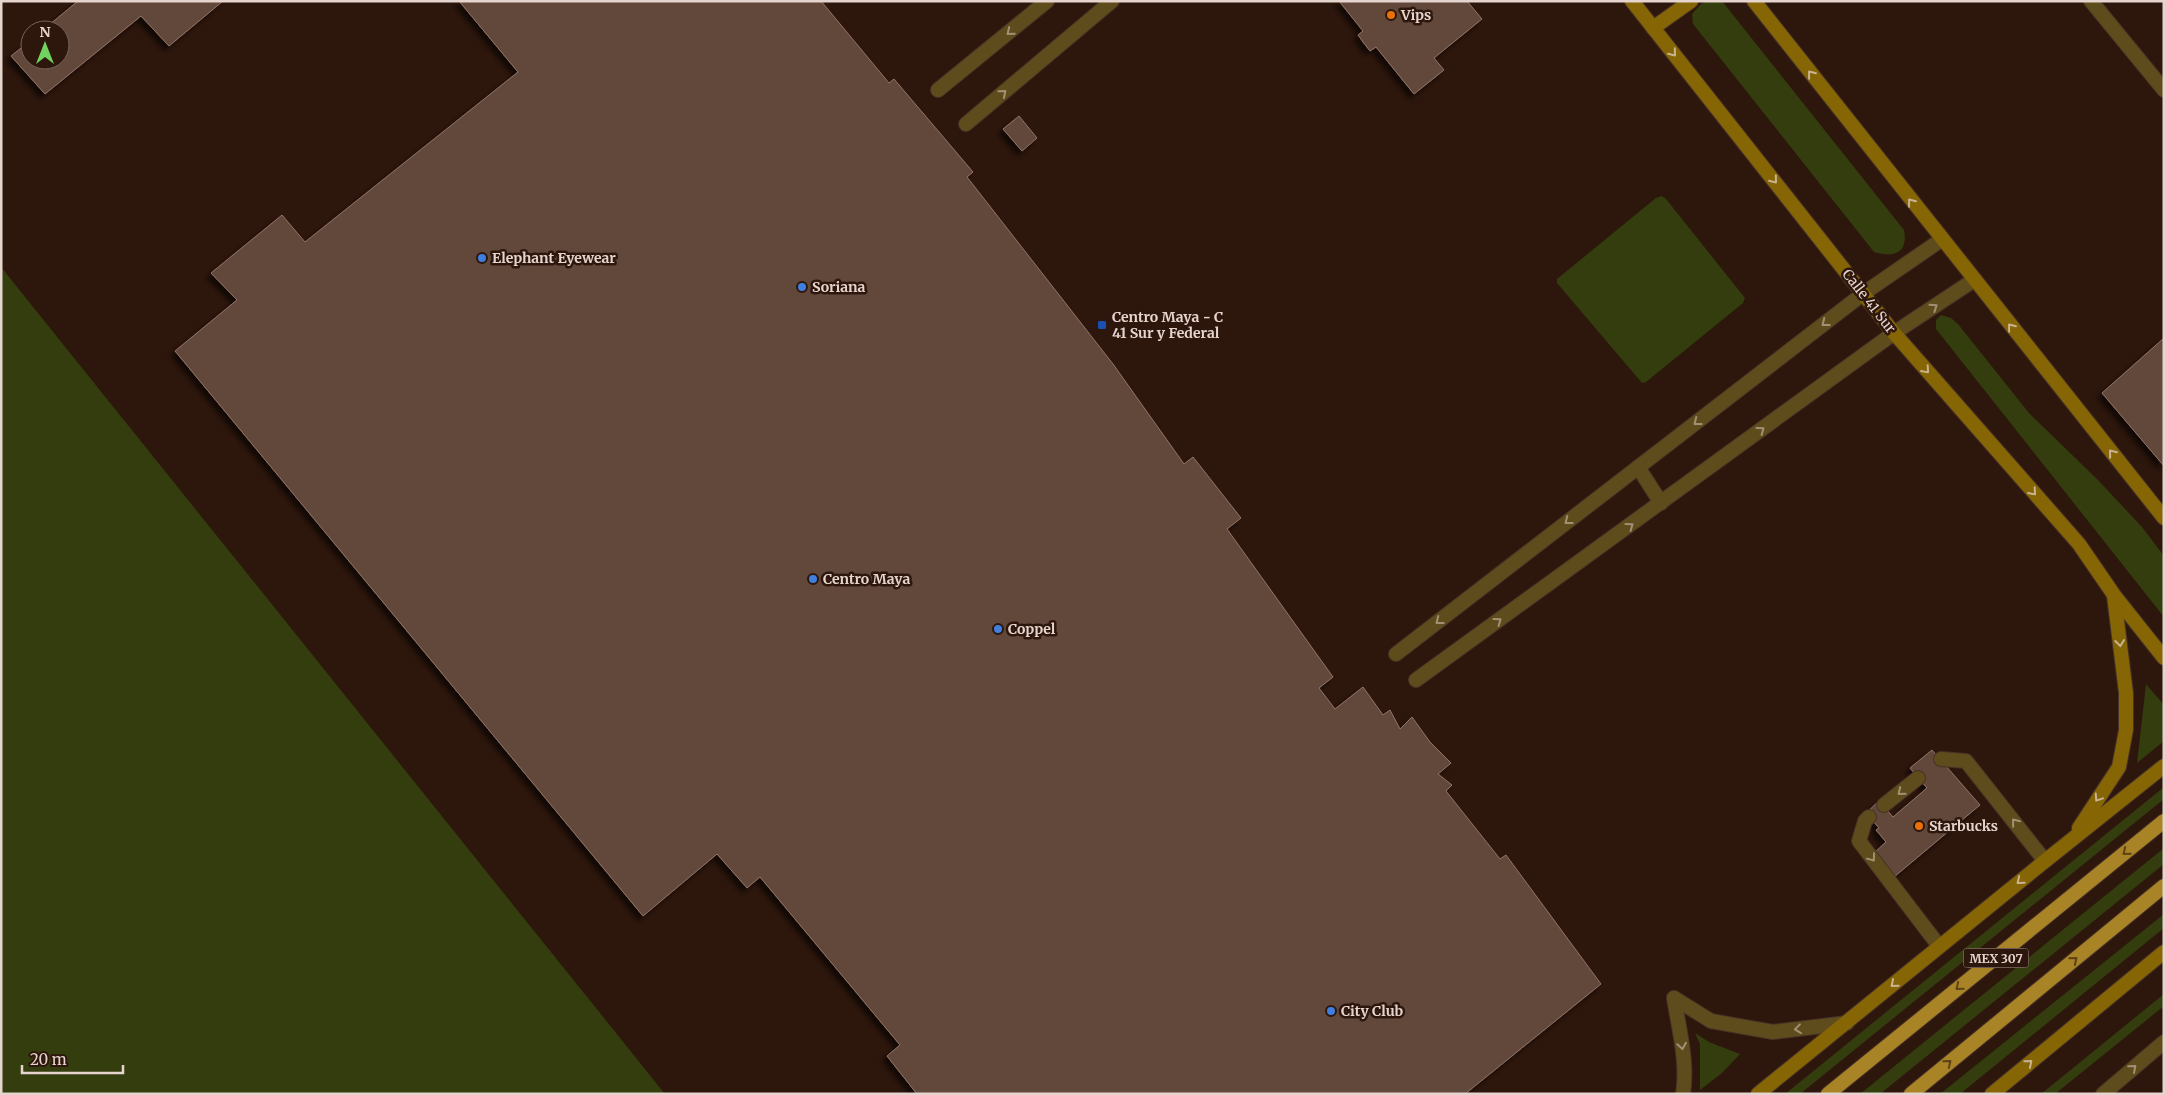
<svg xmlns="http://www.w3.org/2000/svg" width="2165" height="1095" font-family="Merriweather,serif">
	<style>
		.green { fill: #333d0e }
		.building { fill: #62473b; stroke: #927468; filter: url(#shadow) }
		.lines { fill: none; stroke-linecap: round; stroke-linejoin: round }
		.service-casing { stroke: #473127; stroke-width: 16 }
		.minor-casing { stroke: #473127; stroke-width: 16 }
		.secondary-casing { stroke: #473127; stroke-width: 16 }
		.trunk-casing { stroke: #473127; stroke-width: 16 }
		.service { stroke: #5f4c1c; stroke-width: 14 }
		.minor { stroke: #5f4c1c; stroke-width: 14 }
		.secondary { stroke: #856504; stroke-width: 14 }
		.trunk { stroke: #a88426; stroke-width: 14 }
		.oneway { stroke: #a29075 }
		.oneway2 { stroke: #c9b391 }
		.oneway3 { stroke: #5e4216 }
		.food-dot { fill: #e8710a; stroke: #2d160c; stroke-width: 2 }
		.shop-dot { fill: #3f7fe0; stroke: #2d160c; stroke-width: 2 }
		.transit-dot { fill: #1a4fb4; stroke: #2d160c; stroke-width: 2 }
		.labels { text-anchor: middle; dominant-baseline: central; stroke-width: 5; stroke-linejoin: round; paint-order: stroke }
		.shield { fill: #2d160c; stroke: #ae9c94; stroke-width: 1 }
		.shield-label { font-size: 12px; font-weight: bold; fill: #e6d5ce }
		.poi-label { font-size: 14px; font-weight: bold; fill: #e6d5ce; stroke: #2d160c; text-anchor: start }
		.street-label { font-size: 14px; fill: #e6d5ce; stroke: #2d160c }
	</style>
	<defs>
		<filter id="shadow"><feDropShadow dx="-4.5" dy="4.5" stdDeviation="2.5" flood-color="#0009"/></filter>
	</defs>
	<rect width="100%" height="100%" fill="#2d160c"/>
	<g class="green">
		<path d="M 1706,1 L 1722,1 L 1904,230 C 1909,254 1892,258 1874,252 L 1693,24 L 1692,14 L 1701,4 Z"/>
		<polygon points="1662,196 1666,199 1745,298 1743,303 1646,382 1642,383 1557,283 1557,279 1656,198"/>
		<polygon points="1,267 665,1094 1,1094"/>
		<polygon points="1941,315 1951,318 1958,324 2029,413 2098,480 2142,527 2164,556 2164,617 1936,329 1936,320"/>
		<polygon points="2146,684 2164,705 2164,741 2137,763"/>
		<polygon points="2164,787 2164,799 1800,1094 1785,1094"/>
		<polygon points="2164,848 2164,864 1880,1094 1860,1094"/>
		<polygon points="2164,914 2164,928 1960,1094 1940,1094"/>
		<polygon points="2164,994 2164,1006 2055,1094 2041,1094"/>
		<polygon points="1695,1033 1709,1042 1740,1054 1722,1073 1700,1090 1700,1044"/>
	</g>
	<g class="building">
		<polygon points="78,1 223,1 169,46 141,16 45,94 11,56 30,41 30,60 60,60 60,30 43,30"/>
		<polygon points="459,1 821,1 889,83 894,79 973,172 967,177 1113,364 1184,464 1193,457 1241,518 1227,529 1333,677 1319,688 1335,709 1363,687 1383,715 1390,710 1400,729 1412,717 1430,742 1451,763 1438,774 1452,785 1446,791 1500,859 1506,855 1601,984 1465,1094 917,1094 887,1056 900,1045 760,877 747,888 717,854 643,916 175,351 237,300 211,273 282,215 305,242 518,72"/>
		<polygon points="1339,1 1467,1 1482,19 1434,58 1444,70 1414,94 1376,47 1370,51 1363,42 1358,35 1363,31"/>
		<polygon points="1019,116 1037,138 1022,151 1003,129"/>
		<polygon points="2164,338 2164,466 2102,393"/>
		<polygon points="1932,750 1980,805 1894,877 1874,853 1886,842 1876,830 1879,828 1866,813 1879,801 1893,817 1927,788 1910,768"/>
	</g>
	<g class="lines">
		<defs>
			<g id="service">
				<polyline points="938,90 1047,1"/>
				<polyline points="966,124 1112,1"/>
				<polyline points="1638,467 1661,503"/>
				<polyline points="1396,654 1864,293 1941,240"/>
				<polyline points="1416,680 1894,333 1974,280"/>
				<polyline points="1941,759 1966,761 2045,861"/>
				<polyline points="1884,805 1918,778"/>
				<polyline points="1869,817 1865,821 1859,841 1939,946"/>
				<polyline points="1674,998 1711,1021 1773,1032 1847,1023"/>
				<path d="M 1674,998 C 1679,1030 1688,1062 1683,1094"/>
			</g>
			<g id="minor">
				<polyline points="2091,1 2164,90"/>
				<polyline points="2103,1094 2164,1042"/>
			</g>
			<g id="secondary">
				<polyline points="1632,1 1894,333 2079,544 2114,595 2164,658"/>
				<polyline points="1754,1 2164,518"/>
				<polyline points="1653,28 1691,1"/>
				<polyline points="2079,828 2119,767 2126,730 2126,693 2114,596"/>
				<polyline points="1758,1094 2045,861 2164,766"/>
				<polyline points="1992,1094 2164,952"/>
			</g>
			<g id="trunk">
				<polyline points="1828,1094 2164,821"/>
				<polyline points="1911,1094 2164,886"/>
			</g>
		</defs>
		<use href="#service" class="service-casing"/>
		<use href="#minor" class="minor-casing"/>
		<use href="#secondary" class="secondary-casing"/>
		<use href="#trunk" class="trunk-casing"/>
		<use href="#service" class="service"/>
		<use href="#minor" class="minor"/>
		<use href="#secondary" class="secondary"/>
		<use href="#trunk" class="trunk"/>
	</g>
	<defs><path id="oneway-chevron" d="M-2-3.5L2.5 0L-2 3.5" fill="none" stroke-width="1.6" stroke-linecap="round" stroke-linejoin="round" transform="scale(1.25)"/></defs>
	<g class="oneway">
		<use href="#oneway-chevron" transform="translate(1010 32) rotate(141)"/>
		<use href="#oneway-chevron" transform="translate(1003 93) rotate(-40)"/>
		<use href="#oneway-chevron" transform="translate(1934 307) rotate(-34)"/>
		<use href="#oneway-chevron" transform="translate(1825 323) rotate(142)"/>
		<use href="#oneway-chevron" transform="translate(1697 422) rotate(142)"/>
		<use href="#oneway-chevron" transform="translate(1761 430) rotate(-36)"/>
		<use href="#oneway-chevron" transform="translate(1568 521) rotate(142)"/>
		<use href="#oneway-chevron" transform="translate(1630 526) rotate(-36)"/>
		<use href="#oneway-chevron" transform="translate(1439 621) rotate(142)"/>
		<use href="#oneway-chevron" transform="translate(1498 621) rotate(-36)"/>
		<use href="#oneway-chevron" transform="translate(1901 792) rotate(141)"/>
		<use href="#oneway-chevron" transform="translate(2015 822) rotate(-129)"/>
		<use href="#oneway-chevron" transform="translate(1872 858) rotate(53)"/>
		<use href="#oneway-chevron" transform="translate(1798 1029) rotate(173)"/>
		<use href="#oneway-chevron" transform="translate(1682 1046) rotate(81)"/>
		<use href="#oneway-chevron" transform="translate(2133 1068) rotate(-41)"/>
	</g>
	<g class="oneway2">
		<use href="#oneway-chevron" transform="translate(1673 53) rotate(51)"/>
		<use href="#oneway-chevron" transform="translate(1811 74) rotate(-128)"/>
		<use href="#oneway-chevron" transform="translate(1774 180) rotate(51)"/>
		<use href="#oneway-chevron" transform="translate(1911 202) rotate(-128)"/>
		<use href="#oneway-chevron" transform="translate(2011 327) rotate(-129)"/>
		<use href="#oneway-chevron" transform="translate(1926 370) rotate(49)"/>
		<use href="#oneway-chevron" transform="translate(2112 453) rotate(-129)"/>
		<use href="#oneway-chevron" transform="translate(2033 492) rotate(49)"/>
		<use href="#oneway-chevron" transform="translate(2120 643) rotate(83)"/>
		<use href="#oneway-chevron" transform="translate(2098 798) rotate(124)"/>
		<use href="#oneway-chevron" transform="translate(2020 881) rotate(141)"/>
		<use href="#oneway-chevron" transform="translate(1894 984) rotate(140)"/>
		<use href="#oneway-chevron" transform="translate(2029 1063) rotate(-40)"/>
	</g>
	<g class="oneway3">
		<use href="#oneway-chevron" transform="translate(2126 852) rotate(141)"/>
		<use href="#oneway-chevron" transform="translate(2074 960) rotate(-39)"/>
		<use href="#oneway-chevron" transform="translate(1959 987) rotate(141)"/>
		<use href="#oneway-chevron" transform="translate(1948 1063) rotate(-39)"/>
	</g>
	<g class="food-dot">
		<circle cx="1391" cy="15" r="5"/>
		<circle cx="1919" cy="826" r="5"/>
	</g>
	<g class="shop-dot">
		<circle cx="482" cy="258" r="5"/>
		<circle cx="802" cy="287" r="5"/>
		<circle cx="813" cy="579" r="5"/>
		<circle cx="998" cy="629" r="5"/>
		<circle cx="1331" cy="1011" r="5"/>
	</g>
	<rect class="transit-dot" x="1097" y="320" width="10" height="10" rx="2.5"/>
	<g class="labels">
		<rect class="shield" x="1963.5" y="948.5" width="65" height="19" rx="4"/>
		<g class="shield-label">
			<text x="1996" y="958">MEX 307</text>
		</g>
		<g class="poi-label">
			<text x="1401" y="15">Vips</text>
			<text x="492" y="258">Elephant Eyewear</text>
			<text x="812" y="287">Soriana</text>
			<text x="1112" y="317">Centro Maya - C<tspan x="1112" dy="16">41 Sur y Federal</tspan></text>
			<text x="823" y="579">Centro Maya</text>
			<text x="1008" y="629">Coppel</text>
			<text x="1929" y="826">Starbucks</text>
			<text x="1341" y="1011">City Club</text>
		</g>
		<g class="street-label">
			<text transform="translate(1869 301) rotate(52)">Calle 41 Sur</text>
		</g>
	</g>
	<rect width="2165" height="1095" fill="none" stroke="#e6d5ce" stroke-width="5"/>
	<g transform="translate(45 45)"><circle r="24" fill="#2d160c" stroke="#77625a"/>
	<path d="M0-4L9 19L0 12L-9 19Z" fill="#71d35e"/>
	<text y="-8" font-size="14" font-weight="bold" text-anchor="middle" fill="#e6d5ce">N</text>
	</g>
	<path d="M22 1065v8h101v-8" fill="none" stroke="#e6d5ce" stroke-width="2.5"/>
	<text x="30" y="1065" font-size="15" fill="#e6d5ce" stroke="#2d160c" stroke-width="4" paint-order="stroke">20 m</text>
</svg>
